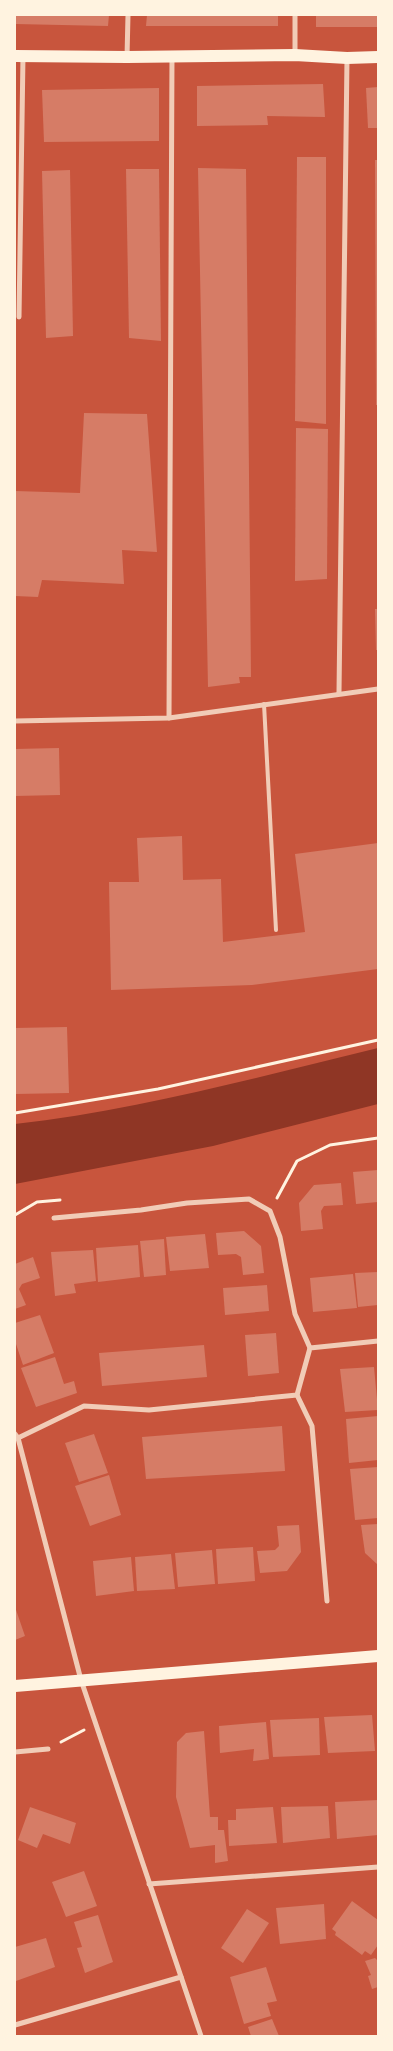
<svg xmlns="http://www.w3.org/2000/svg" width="393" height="2051" font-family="'Times New Roman',serif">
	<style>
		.water { fill: #8f3625 }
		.building { fill: #d67c66 }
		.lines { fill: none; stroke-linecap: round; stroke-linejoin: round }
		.path { stroke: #fff3e0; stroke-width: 3 }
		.service { stroke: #f1ccb7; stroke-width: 4 }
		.minor { stroke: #f1ccb7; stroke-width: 5 }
		.primary { stroke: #fff3e0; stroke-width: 12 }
	</style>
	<rect width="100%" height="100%" fill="#c8553d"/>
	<path class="water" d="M 378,1048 L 378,1104 L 213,1146 L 15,1184 L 15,1124 C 138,1110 258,1077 378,1048 Z"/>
	<g class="building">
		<polygon points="15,15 109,15 108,26 15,24"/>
		<polygon points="147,15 278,15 278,26 146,26"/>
		<rect x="316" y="15" width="62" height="12"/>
		<polygon points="323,84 325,117 267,116 268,125 197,126 197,86"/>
		<polygon points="378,87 378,128 368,128 366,88"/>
		<polygon points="159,88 159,141 44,142 42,90"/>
		<polygon points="297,157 326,157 326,424 295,421"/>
		<polygon points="375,160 378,160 378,405 376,405"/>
		<polygon points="198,168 246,169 251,677 239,677 240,683 208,687"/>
		<polygon points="126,169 159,169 161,341 129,338"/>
		<polygon points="70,170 73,336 46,338 42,171"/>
		<polygon points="84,413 147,414 157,552 122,550 124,584 42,580 38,597 15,596 15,491 80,493"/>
		<polygon points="296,428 328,429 327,579 295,581"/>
		<polygon points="375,609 378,609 378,650 376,650"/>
		<polygon points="59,748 60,795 15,796 15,749"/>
		<polygon points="182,836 183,880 221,879 223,942 305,932 295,854 378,843 378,969 252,985 111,990 109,882 139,882 137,838"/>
		<polygon points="67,1027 69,1093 15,1094 15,1028"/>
		<polygon points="378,1170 378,1202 356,1204 353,1172"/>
		<polygon points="341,1183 343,1205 324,1206 321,1211 323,1229 301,1231 299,1203 314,1185"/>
		<polygon points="244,1231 261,1246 264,1273 243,1275 241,1257 236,1254 218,1255 216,1233"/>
		<polygon points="205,1234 209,1268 170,1271 166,1237"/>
		<polygon points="164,1239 166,1275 144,1277 140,1241"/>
		<polygon points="138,1245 140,1277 98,1282 96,1248"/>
		<polygon points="93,1250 96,1281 74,1284 76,1293 55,1296 51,1252"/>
		<polygon points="33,1257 40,1278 22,1284 19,1289 26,1305 15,1309 15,1264"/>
		<polygon points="378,1272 378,1305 358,1307 355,1273"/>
		<polygon points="353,1274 357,1308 313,1312 310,1278"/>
		<polygon points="267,1285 269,1311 225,1315 223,1288"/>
		<polygon points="40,1315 54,1353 23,1365 15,1341 15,1323"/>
		<polygon points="276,1333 279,1373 248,1376 245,1335"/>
		<polygon points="204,1345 207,1377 102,1386 99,1353"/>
		<polygon points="55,1357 64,1384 74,1381 77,1393 36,1407 21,1368"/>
		<polygon points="374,1367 378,1410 345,1412 340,1369"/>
		<polygon points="378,1416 378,1460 349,1463 346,1419"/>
		<polygon points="282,1426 285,1471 146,1479 142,1437"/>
		<polygon points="94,1434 108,1473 79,1482 65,1443"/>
		<polygon points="378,1467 378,1518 355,1520 350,1469"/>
		<polygon points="109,1475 121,1515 90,1526 75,1486"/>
		<polygon points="378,1524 378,1565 365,1553 361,1525"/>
		<polygon points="299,1525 301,1552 287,1571 260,1573 257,1551 275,1550 279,1546 277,1526"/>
		<polygon points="253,1547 255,1581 218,1584 216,1549"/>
		<polygon points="212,1550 215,1584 178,1587 175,1553"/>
		<polygon points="171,1554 175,1589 137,1591 135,1557"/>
		<polygon points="131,1557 134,1591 96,1596 93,1561"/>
		<polygon points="15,1607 25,1636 15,1640"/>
		<polygon points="372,1715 375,1751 328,1753 324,1717"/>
		<polygon points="319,1718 320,1755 273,1757 270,1720"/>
		<polygon points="266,1722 269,1759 253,1761 254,1749 220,1753 219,1726"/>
		<polygon points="204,1731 210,1817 218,1817 218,1830 224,1830 228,1861 215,1863 215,1845 190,1848 176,1797 177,1742 186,1733"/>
		<polygon points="378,1800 378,1835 337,1839 335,1802"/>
		<polygon points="328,1806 330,1838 283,1843 281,1807"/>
		<polygon points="30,1807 76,1823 70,1844 43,1834 37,1848 18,1840"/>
		<polygon points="273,1807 277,1843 229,1846 228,1820 236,1820 236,1809"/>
		<polygon points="84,1871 97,1906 66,1917 52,1882"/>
		<polygon points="352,1901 378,1920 378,1945 371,1955 365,1951 362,1955 335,1935 336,1932 332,1929"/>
		<polygon points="324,1904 326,1939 280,1944 276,1908"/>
		<polygon points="247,1909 269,1923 243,1963 221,1948"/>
		<polygon points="98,1915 113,1962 85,1973 77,1948 82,1947 74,1922"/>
		<polygon points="46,1938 55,1967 16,1981 15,1947"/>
		<polygon points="375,1958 378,1961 378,1987 372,1989 368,1976 371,1975 365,1961"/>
		<polygon points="266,1967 277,2001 267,2003 271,2016 244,2024 230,1977"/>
		<polygon points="272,2019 279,2036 251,2036 248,2027"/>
	</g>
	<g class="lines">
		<g class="path">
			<polyline points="15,1113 158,1089 378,1040"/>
			<polyline points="277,1198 297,1161 330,1145 378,1138"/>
			<polyline points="15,1215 37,1202 60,1200"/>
			<polyline points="61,1742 84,1730"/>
		</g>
		<polyline class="service" points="264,704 276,930"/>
		<g class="minor">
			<polyline points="295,15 295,54"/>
			<polyline points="127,57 128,15"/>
			<polyline points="19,317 23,56"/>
			<polyline points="339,693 347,59"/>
			<polyline points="169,718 172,56"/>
			<polyline points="15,721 169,718 378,689"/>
			<polyline points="54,1218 141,1210 187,1203 249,1199 270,1211 280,1237 295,1314 310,1348"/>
			<polyline points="297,1395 312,1426 327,1601"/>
			<polyline points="15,1434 18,1438 81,1680 201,2036"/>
			<polyline points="18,1438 84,1406 149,1410 297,1395 310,1348 378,1341"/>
			<polyline points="15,1752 48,1749"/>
			<polyline points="149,1884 378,1867"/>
			<polyline points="15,2025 181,1977"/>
		</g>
		<g class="primary">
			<polyline points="15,56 127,57 295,55 347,58 378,57"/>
			<polyline points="15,1686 378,1656"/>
		</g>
	</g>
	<rect width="393" height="2051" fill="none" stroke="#fff3e0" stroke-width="32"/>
</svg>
